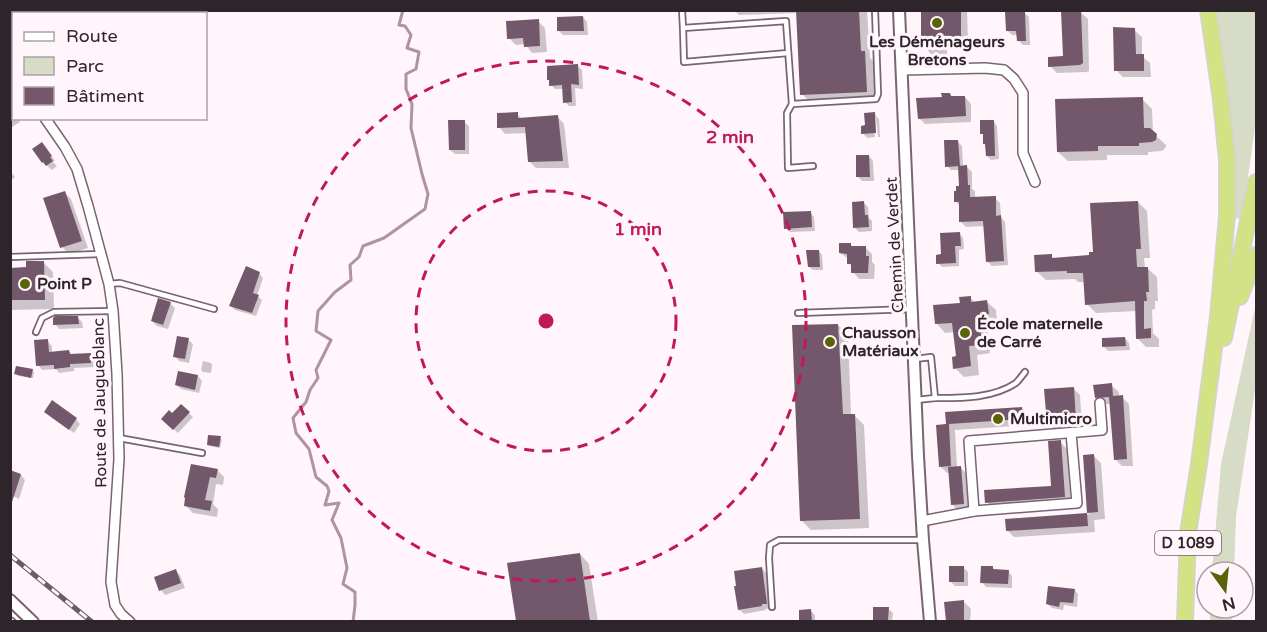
<svg xmlns="http://www.w3.org/2000/svg" width="1267" height="632" font-family="'Varela Round',sans-serif">
	<style>
		.green { fill: #d7dcc6 }
		.shadow { fill: #0003 }
		.lines { fill: none; stroke-linecap: round; stroke-linejoin: round }
		.stream { stroke: #b092a6; stroke-width: 3 }
		.building { fill: #73576a }
		.service-casing { stroke: #7a6473; stroke-width: 8 }
		.minor-casing { stroke: #7a6473; stroke-width: 12 }
		.tertiary-casing { stroke: #7a6473; stroke-width: 14 }
		.trunk-casing { stroke: #d5d3d5; stroke-width: 18 }
		.service { stroke: #fff; stroke-width: 4.5 }
		.minor { stroke: #fff; stroke-width: 9 }
		.tertiary { stroke: #fff; stroke-width: 10 }
		.trunk { stroke: #d2e284; stroke-width: 15 }
		.rail-casing { stroke: #675e64; stroke-width: 5 }
		.rail { stroke: #fff5fb; stroke-width: 3; stroke-dasharray: 9; stroke-linecap: butt }
		.ring { fill: none; stroke: #c2185b; stroke-width: 3; stroke-dasharray: 10 8 }
		.poi-dot { fill: #586407; stroke: #fff5fb; stroke-width: 2 }
		.labels { text-anchor: middle; dominant-baseline: central; stroke-width: 6; stroke-linejoin: round; paint-order: stroke }
		.shield { fill: #fff5fb; stroke: #6d6369; stroke-width: 1.5 }
		.shield-label { font-size: 15px; font-weight: bold; fill: #2e252b }
		.poi-label { font-size: 16px; font-weight: bold; fill: #2e252b; stroke: #fff5fb; text-anchor: start }
		.street-label { font-size: 16px; fill: #2e252b; stroke: #fff5fb }
		.centre { fill: #c2185b; stroke: #fff5fb; stroke-width: 3 }
		.ring-label { font-size: 18px; text-anchor: middle; font-weight: bold; fill: #c2185b; stroke: #fff5fb; stroke-width: 6; stroke-linejoin: round; paint-order: stroke }
	</style>
	<rect width="100%" height="100%" fill="#fff5fb"/>
	<g class="green">
		<polygon points="1213,11 1256,11 1256,121 1242,219 1234,218"/>
		<polygon points="1256,305 1256,383 1236,517 1234,572 1212,572 1221,464 1253,317"/>
		<polygon points="1210,608 1233,608 1232,621 1210,621"/>
	</g>
	<g class="shadow">
		<polygon points="734,10 867,10 870,58 874,62 876,101 812,104 802,94 798,13 739,15"/>
		<polygon points="922,10 967,10 968,44 947,45 947,55 933,56 926,49 926,41 923,38"/>
		<polygon points="1080,12 1088,19 1089,71 1087,72 1057,73 1050,66 1064,58"/>
		<polygon points="1024,13 1029,17 1030,45 1023,45 1018,40 1018,35 1012,35 1008,31"/>
		<polygon points="583,17 587,22 588,35 563,35 559,31"/>
		<polygon points="538,21 545,28 547,52 532,53 525,44 516,45 509,38"/>
		<polygon points="1134,30 1142,37 1142,56 1150,63 1151,77 1123,77 1116,70"/>
		<polygon points="578,66 582,70 583,89 575,88 576,106 569,106 565,102 564,89 555,89 551,85"/>
		<polygon points="950,94 953,98 965,97 971,104 971,122 925,124 919,118"/>
		<polygon points="1142,99 1152,109 1153,133 1166,145 1166,147 1162,151 1148,152 1148,155 1107,155 1107,160 1068,161 1058,152"/>
		<polygon points="10,110 14,114 14,118 17,118 20,122 12,127 10,126"/>
		<polygon points="517,114 522,119 558,117 564,124 569,168 536,168 529,161 527,133 505,134 499,127"/>
		<polygon points="874,114 879,119 880,137 878,137 876,117 873,117 875,137 867,138 863,133"/>
		<polygon points="993,121 997,126 999,159 991,160 987,156 987,146 984,144 984,136 982,133"/>
		<polygon points="464,122 469,126 469,154 455,154 450,150"/>
		<polygon points="957,141 962,146 963,167 967,167 972,172 972,189 975,191 975,199 995,198 1000,203 1001,217 1005,222 1008,265 992,266 987,261 985,226 966,227 961,222 960,206 956,202 960,187 960,170 951,170 947,166"/>
		<polygon points="46,148 55,161 53,162 57,166 52,170 43,162"/>
		<polygon points="869,156 873,161 874,181 862,181 858,177"/>
		<polygon points="10,171 15,177 10,181"/>
		<polygon points="64,192 71,199 88,248 69,254 62,247"/>
		<polygon points="1138,202 1147,211 1150,258 1144,258 1145,268 1147,268 1157,277 1158,301 1155,301 1155,309 1152,310 1153,333 1159,339 1159,347 1146,347 1137,338 1136,311 1096,313 1087,304 1085,282 1078,282 1075,279 1046,280 1036,271 1051,256 1055,259 1091,256"/>
		<polygon points="864,203 868,207 869,218 872,221 872,231 859,232 854,227"/>
		<polygon points="810,212 814,217 815,231 790,232 786,228"/>
		<polygon points="960,234 963,238 964,249 959,250 959,266 942,267 938,263"/>
		<polygon points="850,244 854,248 866,248 872,254 872,262 875,265 874,279 859,279 853,272 852,267 849,263 849,259 840,253"/>
		<polygon points="819,251 822,255 823,270 813,270 809,267"/>
		<polygon points="44,263 53,272 54,309 10,310 10,269 28,269"/>
		<polygon points="259,273 263,278 257,296 262,300 256,316 235,310 231,306"/>
		<polygon points="970,297 975,303 987,302 996,310 997,322 987,323 990,353 977,355 979,375 964,377 955,368 958,357 955,332 945,333 937,324"/>
		<polygon points="170,303 175,308 168,329 157,326 152,321"/>
		<polygon points="78,318 82,322 83,328 59,329 55,324"/>
		<polygon points="838,325 848,335 851,415 854,415 864,425 869,528 811,530 801,520"/>
		<polygon points="1125,338 1129,343 1130,350 1108,351 1104,347"/>
		<polygon points="188,340 193,344 189,363 179,361 175,356"/>
		<polygon points="47,341 52,346 52,353 69,352 73,356 90,354 95,359 95,367 74,368 74,371 59,373 56,369 42,370 38,365"/>
		<polygon points="203,361 211,363 212,365 211,373 203,372 201,370"/>
		<polygon points="32,370 34,372 33,378 18,376 16,374"/>
		<polygon points="198,376 202,381 199,393 181,389 176,385"/>
		<polygon points="1111,385 1119,392 1119,397 1122,397 1129,404 1133,466 1122,466 1115,459 1111,404 1103,404 1096,397"/>
		<polygon points="1073,388 1080,395 1082,428 1056,430 1049,423"/>
		<polygon points="181,406 193,417 178,433 163,419 172,415"/>
		<polygon points="1022,408 1028,415 1028,425 955,430 957,467 960,467 967,474 970,511 959,512 952,504 950,473 947,473 940,466 947,425 947,413"/>
		<polygon points="50,416 76,419 80,424 74,433"/>
		<polygon points="220,438 222,440 220,448 210,446 208,445"/>
		<polygon points="1060,442 1067,449 1071,504 994,509 987,502 1053,487"/>
		<polygon points="1084,456 1094,456 1101,463 1105,519 1094,520 1095,532 1014,537 1007,530 1007,520 1089,514"/>
		<polygon points="217,470 224,477 223,485 216,484 213,504 218,509 217,517 193,513 186,506 187,499"/>
		<polygon points="10,472 21,475 25,480 19,499 11,495"/>
		<polygon points="580,554 589,564 598,622 517,622 509,565"/>
		<polygon points="762,568 766,573 771,608 765,609 766,610 744,614 739,609"/>
		<polygon points="964,568 968,572 968,586 955,586 950,581"/>
		<polygon points="993,568 996,571 1008,571 1012,576 1012,588 986,587 982,582"/>
		<polygon points="175,571 180,575 185,588 165,595 161,590 156,578"/>
		<polygon points="1074,590 1078,594 1077,607 1064,605 1063,610 1052,608 1047,604"/>
		<polygon points="964,602 971,609 970,622 948,622 946,604"/>
		<polygon points="875,609 888,609 893,613 892,622 875,622"/>
		<polygon points="800,611 811,611 815,615 815,622 801,622"/>
	</g>
	<g class="lines">
		<polyline class="stream" points="353,622 355,605 355,592 343,584 347,568 341,538 332,520 339,503 325,505 329,491 327,486 316,477 309,449 296,433 293,418 306,402 310,390 318,378 316,370 331,340 316,331 318,311 335,292 351,280 350,265 359,257 363,246 384,238 425,209 428,194 422,174 411,128 412,104 406,89 406,74 416,69 419,52 407,48 411,35 405,26 399,25 403,10"/>
	</g>
	<g class="building">
		<polygon points="796,10 859,10 861,51 865,51 867,92 800,95"/>
		<polygon points="921,10 961,10 961,38 941,38 941,49 924,49 924,39 921,39"/>
		<polygon points="1081,10 1083,63 1080,65 1048,67 1048,57 1063,56 1061,11"/>
		<polygon points="1025,11 1026,41 1017,41 1016,31 1006,31 1005,12"/>
		<polygon points="583,16 584,31 557,31 557,17"/>
		<polygon points="539,19 540,46 524,47 523,38 507,39 506,21"/>
		<polygon points="1113,27 1135,28 1136,54 1144,54 1144,71 1114,71"/>
		<polygon points="578,64 579,85 571,84 572,102 563,103 562,85 549,86 549,80 547,80 547,66"/>
		<polygon points="941,93 950,93 951,96 965,96 966,116 918,119 916,98 942,97"/>
		<polygon points="1143,97 1144,128 1150,128 1157,134 1156,140 1152,142 1139,143 1139,146 1098,146 1098,151 1057,152 1055,99"/>
		<polygon points="518,112 518,118 558,115 563,161 528,162 525,127 497,128 497,113"/>
		<polygon points="875,112 876,133 861,134 861,126 865,125 864,113"/>
		<polygon points="448,120 465,120 465,150 449,150"/>
		<polygon points="980,120 994,120 995,156 986,156 985,144 983,144 983,134 980,134"/>
		<polygon points="944,140 958,140 960,166 945,167"/>
		<polygon points="42,142 52,156 50,157 53,161 46,166 43,162 42,163 32,149"/>
		<polygon points="856,155 869,155 870,177 856,177"/>
		<polygon points="967,165 968,185 970,185 970,197 996,196 996,216 1001,215 1004,261 986,262 983,221 959,222 959,202 954,202 954,191 956,191 956,186 959,186 958,166"/>
		<polygon points="65,191 82,241 60,248 43,198"/>
		<polygon points="864,201 865,215 868,215 869,227 853,228 852,202"/>
		<polygon points="1138,201 1141,249 1136,249 1137,267 1148,267 1149,292 1146,292 1147,301 1144,301 1144,329 1151,328 1151,338 1136,339 1135,301 1085,305 1083,273 1067,273 1067,271 1035,272 1034,255 1052,254 1052,258 1089,255 1089,252 1093,252 1090,203"/>
		<polygon points="811,211 812,227 784,229 783,212"/>
		<polygon points="960,232 961,246 955,246 956,263 936,264 936,255 941,254 940,233"/>
		<polygon points="839,243 851,243 851,246 866,246 866,256 869,256 868,273 851,273 851,264 847,264 847,254 839,253"/>
		<polygon points="806,250 819,250 820,267 808,267"/>
		<polygon points="26,261 44,261 45,300 10,300 10,268 26,267"/>
		<polygon points="246,266 260,272 253,293 259,295 252,313 229,306"/>
		<polygon points="971,296 971,302 987,300 989,314 979,315 982,345 969,346 971,366 953,369 952,357 956,356 952,323 935,324 933,305 960,303 959,297"/>
		<polygon points="158,298 171,302 163,325 151,321"/>
		<polygon points="55,316 78,316 79,324 53,325 53,318"/>
		<polygon points="838,324 843,414 855,414 860,519 800,521 792,325"/>
		<polygon points="177,336 189,338 185,359 173,357"/>
		<polygon points="1125,337 1126,346 1102,347 1102,338"/>
		<polygon points="48,339 49,352 69,350 70,354 91,353 91,363 70,364 70,367 54,369 54,365 36,366 34,340"/>
		<polygon points="16,366 33,369 31,378 14,374"/>
		<polygon points="178,371 198,375 195,390 175,385"/>
		<polygon points="1112,383 1113,396 1123,395 1127,459 1114,460 1109,397 1095,398 1093,385"/>
		<polygon points="1074,387 1076,422 1047,424 1044,389"/>
		<polygon points="52,400 77,418 69,430 44,412"/>
		<polygon points="181,404 190,412 173,430 161,419 169,410 172,413"/>
		<polygon points="1022,407 1023,419 949,424 951,466 939,467 936,425 946,424 945,412"/>
		<polygon points="208,435 221,436 219,447 207,445"/>
		<polygon points="1061,440 1065,497 985,503 984,490 1051,486 1048,441"/>
		<polygon points="1094,454 1098,512 1087,513 1083,455"/>
		<polygon points="191,464 218,469 216,478 210,477 205,500 212,501 210,511 184,506 185,498 184,497"/>
		<polygon points="961,466 964,504 951,505 948,467"/>
		<polygon points="10,470 21,474 12,502 10,502"/>
		<polygon points="1087,513 1088,526 1006,531 1005,519"/>
		<polygon points="580,553 590,621 516,621 507,563"/>
		<rect x="949" y="566" width="15" height="16"/>
		<polygon points="981,566 993,566 993,569 1009,570 1008,584 980,583"/>
		<polygon points="762,567 767,604 762,604 762,606 738,610 734,586 736,586 734,571"/>
		<polygon points="176,569 181,583 159,591 154,577"/>
		<polygon points="1048,586 1075,589 1073,603 1060,602 1059,607 1046,604"/>
		<polygon points="964,600 964,621 946,621 944,602"/>
		<polygon points="873,607 889,607 888,620 873,621"/>
		<polygon points="811,609 812,621 799,621 799,610"/>
	</g>
	<g class="lines">
		<defs>
			<g id="service">
				<polyline points="682,10 683,28 786,21 792,104 876,99 878,94 875,10"/>
				<polyline points="118,14 119,10"/>
				<polyline points="683,28 684,62 788,53"/>
				<polyline points="792,104 787,113 788,168 813,166"/>
				<polyline points="10,257 101,254"/>
				<polyline points="109,284 120,283 214,309"/>
				<polyline points="798,313 912,309"/>
				<polyline points="36,332 42,318 54,312 113,311"/>
				<polyline points="915,359 931,357 935,398 916,400"/>
				<path d="M 933,398 C 960,398 992,399 1016,383 C 1019,380 1022,376 1025,372"/>
				<polyline points="119,438 202,453"/>
				<polyline points="772,607 769,558 770,545 779,540 922,540"/>
				<polyline points="12,621 13,622"/>
			</g>
			<g id="minor">
				<polyline points="10,65 14,71"/>
				<polyline points="902,70 985,68 1004,70 1014,79 1023,93 1023,153 1035,182"/>
				<polyline points="45,118 65,147 77,169 88,206 109,284 113,311 117,374 119,459 111,582 115,605 121,614 130,622"/>
				<polyline points="974,511 969,441 1102,430 1100,403"/>
				<polyline points="922,521 974,511 1077,503 1071,433"/>
			</g>
			<g id="tertiary">
				<polyline points="899,10 918,456 923,540 930,622"/>
				<polyline points="10,600 33,622"/>
			</g>
			<g id="trunk">
				<polyline points="1240,297 1256,255"/>
				<polyline points="1224,338 1256,182"/>
				<polyline points="1185,622 1188,533 1199,464 1218,317 1227,216 1227,160 1221,101 1208,10"/>
			</g>
		</defs>
		<use href="#service" class="service-casing"/>
		<use href="#minor" class="minor-casing"/>
		<use href="#tertiary" class="tertiary-casing"/>
		<use href="#trunk" class="trunk-casing"/>
		<use href="#service" class="service"/>
		<use href="#minor" class="minor"/>
		<use href="#tertiary" class="tertiary"/>
		<use href="#trunk" class="trunk"/>
		<defs>
			<polyline id="rail" points="10,555 92,622"/>
		</defs>
		<use href="#rail" class="rail-casing"/>
		<use href="#rail" class="rail"/>
	</g>
	<g class="ring">
		<circle cx="546" cy="321" r="130"/>
		<circle cx="546" cy="321" r="260"/>
	</g>
	<g class="poi-dot">
		<circle cx="937" cy="23" r="6"/>
		<circle cx="25" cy="284" r="6"/>
		<circle cx="965" cy="333" r="6"/>
		<circle cx="830" cy="342" r="6"/>
		<circle cx="998" cy="419" r="6"/>
	</g>
	<g class="labels">
		<rect class="shield" x="1155" y="531" width="66" height="24" rx="4.5"/>
		<g class="shield-label">
			<text x="1188" y="543">D 1089</text>
		</g>
		<g class="poi-label">
			<text x="937" y="42" text-anchor="middle">Les Déménageurs<tspan x="937" dy="18">Bretons</tspan></text>
			<text x="37" y="284">Point P</text>
			<text x="977" y="324">École maternelle<tspan x="977" dy="18">de Carré</tspan></text>
			<text x="842" y="333">Chausson<tspan x="842" dy="18">Matériaux</tspan></text>
			<text x="1010" y="419">Multimicro</text>
		</g>
		<g class="street-label">
			<text transform="translate(895 245) rotate(-93)">Chemin de Verdet</text>
			<text transform="translate(100 403) rotate(-91)">Route de Jaugueblanc</text>
		</g>
	</g>
	<circle cx="546" cy="321" r="9" class="centre"/>
	<g class="ring-label">
		<text x="730" y="143">2 min</text>
		<text x="638" y="235">1 min</text>
	</g>
	<rect width="1267" height="632" fill="none" stroke="#2e252b" stroke-width="24"/>
	<rect x="12" y="12" width="195" height="108" fill="#fff5fb" stroke="#aba2a8" stroke-width="1.5"/>
	<rect x="24" y="32" width="30" height="9" fill="#ffffff" stroke="#aba2a8" stroke-width="1.5"/>
	<text x="66" y="42" font-size="18" fill="#2e252b">Route</text>
	<rect x="24" y="57" width="30" height="18" fill="#d7dcc6" stroke="#aba2a8" stroke-width="1.5"/>
	<text x="66" y="72" font-size="18" fill="#2e252b">Parc</text>
	<rect x="24" y="87" width="30" height="18" fill="#73576a" stroke="#aba2a8" stroke-width="1.5"/>
	<text x="66" y="102" font-size="18" fill="#2e252b">Bâtiment</text>
	<g transform="translate(1225 590) rotate(165)"><circle r="28" fill="#fff5fb" stroke="#aba2a8" stroke-width="1.5"/>
	<path d="M0-4.5L10 22L0 15L-10 22Z" fill="#586407"/>
	<text y="-9" font-size="16" font-weight="bold" text-anchor="middle" fill="#2e252b">N</text>
	</g>
</svg>
